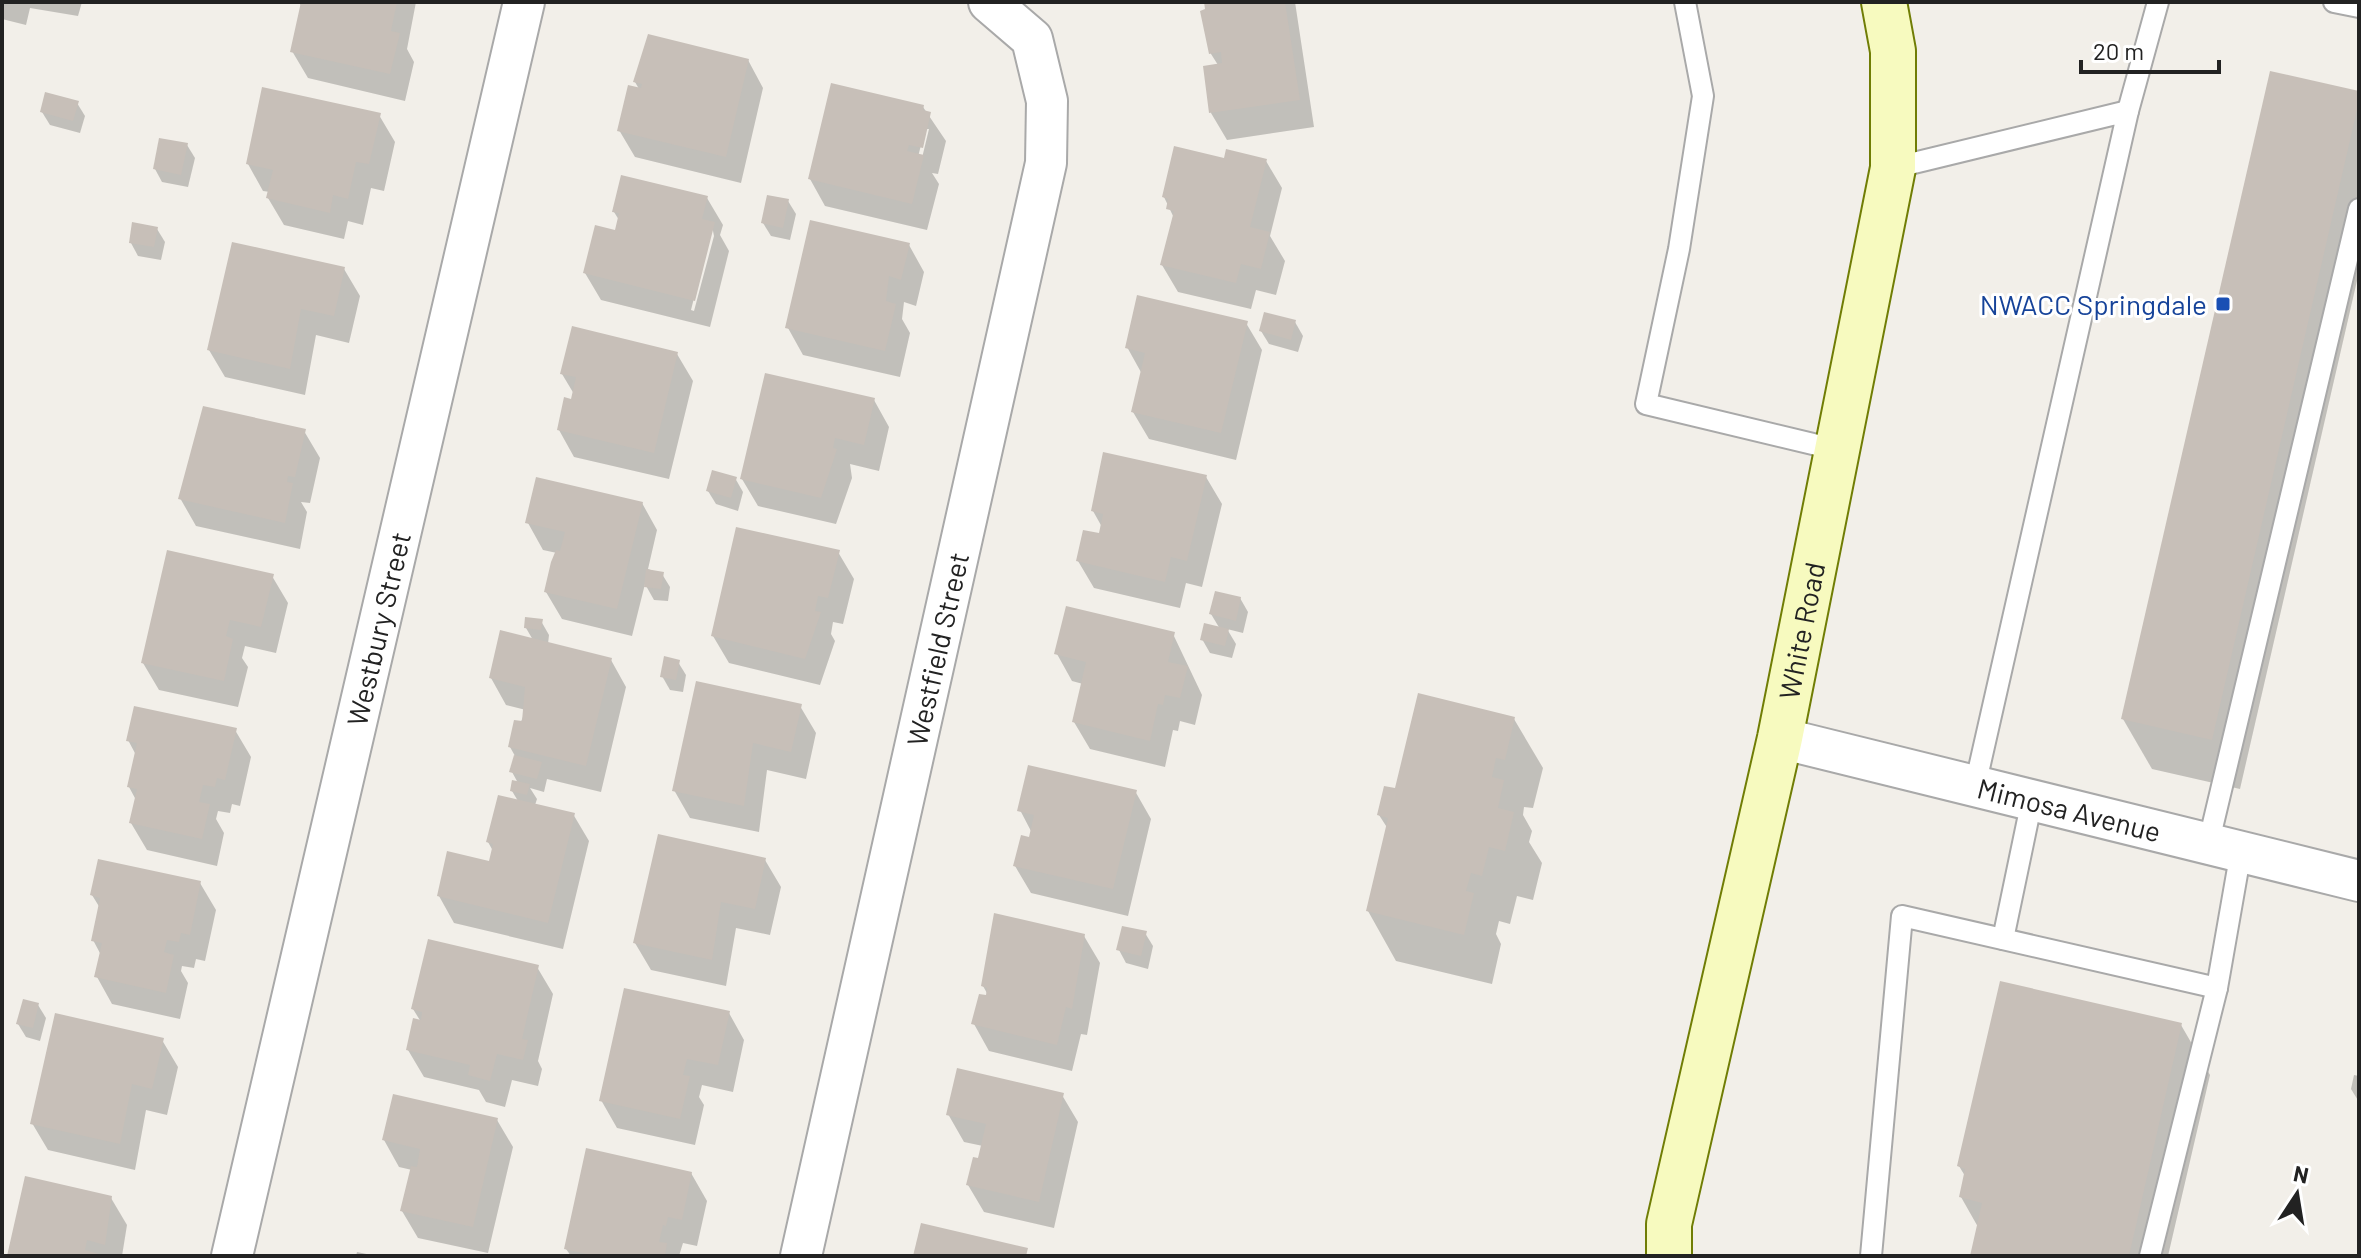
<svg xmlns="http://www.w3.org/2000/svg" width="2361" height="1258" font-family="Barlow,sans-serif">
	<style>
		.shadow { fill: #0003; fill-rule: evenodd }
		.building { fill: #c7bfb8 }
		.lines { fill: none; stroke-linecap: round; stroke-linejoin: round }
		.service-casing { stroke: #a9a9a9; stroke-width: 24 }
		.minor-casing { stroke: #a9a9a9; stroke-width: 44 }
		.secondary-casing { stroke: #707d05; stroke-width: 48 }
		.service { stroke: #fff; stroke-width: 20 }
		.minor { stroke: #fff; stroke-width: 40 }
		.secondary { stroke: #f7fabf; stroke-width: 44 }
		.transit-dot { fill: #1a4fb4; stroke: #fff; stroke-width: 3 }
		.labels { text-anchor: middle; dominant-baseline: central; stroke-width: 6; stroke-linejoin: round; paint-order: stroke }
		.transit-label { font-size: 28px; fill: #164399; stroke: #fff; text-anchor: end }
		.street-label { font-size: 28px; fill: #222; stroke: #fff }
	</style>
	<rect width="100%" height="100%" fill="#f2efe9"/>
	<g class="shadow">
		<polygon points="2,2 82,2 78,16 30,8 26,25 2,19"/>
		<polygon points="299,2 416,2 407,49 414,62 405,101 308,78 292,51 302,8"/>
		<polygon points="1206,2 1295,2 1314,127 1227,140 1211,113 1218,65 1211,54"/>
		<polygon points="748,60 763,88 741,183 635,157 619,130 639,89 635,82"/>
		<polygon points="2359,93 2359,272 2240,789 2152,769 2123,719"/>
		<polygon points="77,103 85,116 80,133 50,125 42,112"/>
		<path d="M 923,107 L 946,141 L 938,174 L 932,173 L 939,184 L 927,230 L 825,206 L 810,179 ZM 925,129 L 929,129 L 922,158 L 918,157 Z"/>
		<polygon points="379,115 395,142 384,191 371,188 363,225 348,221 344,239 284,225 268,198 270,192 263,191 248,164"/>
		<polygon points="187,145 195,158 188,187 162,182 155,169"/>
		<polygon points="1225,161 1266,161 1282,188 1270,236 1285,261 1276,295 1256,290 1251,309 1178,292 1162,265 1174,218 1164,197"/>
		<path d="M 707,198 L 723,225 L 720,235 L 729,251 L 710,327 L 601,300 L 585,273 L 616,232 L 619,220 L 614,212 ZM 712,226 L 714,236 L 694,311 L 691,310 Z"/>
		<polygon points="788,201 796,214 790,240 771,236 763,223"/>
		<polygon points="157,229 165,242 161,260 138,256 131,243"/>
		<polygon points="909,245 924,272 916,306 904,302 902,319 910,333 900,377 803,355 788,328"/>
		<polygon points="344,269 360,296 349,343 316,335 305,395 225,377 209,350"/>
		<polygon points="1295,322 1303,336 1298,352 1269,344 1261,331"/>
		<polygon points="1246,323 1262,350 1236,460 1149,439 1133,412 1142,374 1127,347"/>
		<polygon points="677,354 693,381 669,479 574,457 559,430 574,394 562,374"/>
		<polygon points="874,400 889,427 879,471 850,464 852,478 836,524 758,506 742,479"/>
		<polygon points="304,431 320,458 310,503 301,502 307,512 300,549 196,526 180,498"/>
		<polygon points="1104,454 1206,477 1222,504 1202,587 1186,583 1180,608 1094,588 1078,561 1100,536 1102,527 1093,511"/>
		<polygon points="735,478 743,492 738,511 716,504 708,491"/>
		<polygon points="642,503 657,530 648,569 662,574 670,587 668,601 654,600 645,584 632,636 562,619 546,592 557,553 543,550 528,523"/>
		<polygon points="838,552 854,579 843,624 833,622 831,634 835,641 820,685 729,663 713,636"/>
		<polygon points="272,576 288,603 276,653 245,646 242,658 248,667 238,707 159,690 143,663"/>
		<polygon points="1240,598 1248,612 1243,633 1227,629 1236,644 1232,658 1210,653 1202,639 1220,629 1211,614"/>
		<polygon points="541,621 549,635 548,644 611,660 626,687 601,792 547,779 544,792 530,788 537,799 535,805 573,814 589,841 563,949 454,923 439,896 490,864 493,851 488,842 518,801 512,791 518,783 512,772 515,756 510,747 526,710 506,705 491,678 533,640 526,628"/>
		<polygon points="1173,634 1202,695 1195,725 1180,721 1178,731 1173,730 1165,767 1090,749 1074,722 1083,684 1072,681 1057,654"/>
		<polygon points="678,662 686,675 683,692 670,690 662,676"/>
		<polygon points="800,706 816,733 806,779 767,770 759,832 690,818 674,790"/>
		<polygon points="1514,719 1543,768 1533,808 1524,807 1523,815 1532,831 1529,842 1542,863 1533,900 1517,896 1510,924 1499,921 1496,934 1501,944 1492,984 1396,961 1368,911 1388,829 1379,815 1397,790"/>
		<polygon points="235,730 251,757 240,806 232,804 230,813 218,811 216,819 224,833 217,866 147,850 131,823 136,800 129,787 136,755 128,740"/>
		<polygon points="1135,791 1151,819 1128,916 1031,893 1015,866 1032,833 1020,810"/>
		<polygon points="765,860 781,887 770,935 736,928 726,986 651,970 635,943"/>
		<polygon points="200,883 216,910 205,961 196,959 194,968 182,966 181,971 188,983 180,1019 112,1004 97,977 101,955 93,940 100,908 92,895"/>
		<polygon points="1145,933 1153,946 1148,969 1126,963 1119,950"/>
		<polygon points="1084,936 1100,963 1087,1035 1081,1034 1072,1071 989,1051 974,1024 988,995 983,986"/>
		<polygon points="537,967 553,994 538,1061 542,1069 538,1086 512,1080 505,1107 486,1102 479,1090 424,1077 408,1050 421,1022 413,1009"/>
		<polygon points="38,1005 46,1018 40,1041 26,1037 18,1024"/>
		<polygon points="729,1013 744,1040 733,1092 702,1085 699,1097 704,1105 695,1145 617,1128 601,1100"/>
		<polygon points="2181,1025 2210,1075 2168,1256 1972,1256 1978,1227 1961,1197 1965,1176 1959,1166"/>
		<polygon points="162,1040 178,1067 167,1115 146,1110 135,1170 48,1150 32,1123"/>
		<polygon points="2354,1075 2359,1076 2359,1102 2351,1089"/>
		<polygon points="1062,1095 1078,1122 1054,1228 984,1212 968,1185 983,1146 964,1142 948,1114"/>
		<polygon points="497,1120 513,1147 488,1253 418,1238 402,1211 412,1170 399,1167 384,1140"/>
		<polygon points="691,1173 707,1201 697,1246 683,1243 679,1256 571,1256 566,1249"/>
		<polygon points="111,1198 127,1225 122,1256 9,1256"/>
		<polygon points="357,1252 376,1256 356,1256"/>
	</g>
	<g class="building">
		<polygon points="301,2 397,2 391,31 400,33 390,74 290,52"/>
		<polygon points="1204,2 1285,2 1300,100 1209,113 1203,66 1222,63 1221,52 1209,54 1200,11 1205,9"/>
		<polygon points="648,34 749,59 726,157 617,131 628,85 641,88 642,84 633,82"/>
		<polygon points="2270,71 2359,91 2359,101 2212,740 2121,719"/>
		<polygon points="831,83 924,105 923,110 931,112 923,148 909,145 907,151 924,155 912,204 808,179"/>
		<polygon points="262,87 381,113 369,164 356,162 348,199 333,195 330,213 266,198 273,170 246,164"/>
		<polygon points="45,92 79,101 73,121 40,112"/>
		<polygon points="159,138 188,143 181,175 153,169"/>
		<polygon points="1174,146 1224,158 1226,149 1267,159 1250,227 1270,232 1261,269 1241,264 1236,283 1160,265 1174,211 1166,209 1168,199 1162,197"/>
		<polygon points="621,175 708,196 702,219 715,222 695,301 583,273 595,225 615,230 619,213 612,212"/>
		<polygon points="767,195 789,199 783,228 761,223"/>
		<polygon points="810,220 910,243 901,280 889,276 886,301 896,304 885,351 785,328"/>
		<polygon points="132,222 158,227 154,247 129,243"/>
		<polygon points="232,242 345,267 334,316 301,309 290,369 207,350"/>
		<polygon points="1137,295 1248,321 1221,433 1131,412 1145,353 1125,348"/>
		<polygon points="1264,312 1296,320 1291,340 1259,331"/>
		<polygon points="572,326 678,352 654,453 557,430 564,397 571,399 576,377 560,374"/>
		<polygon points="765,373 875,398 864,445 835,438 833,448 837,449 821,498 740,479"/>
		<polygon points="203,406 306,429 295,477 288,476 287,482 293,483 285,523 178,499"/>
		<polygon points="1103,452 1207,475 1187,561 1171,557 1165,582 1076,561 1083,530 1099,533 1103,514 1091,511"/>
		<polygon points="712,470 737,477 731,498 706,491"/>
		<polygon points="536,477 643,502 617,609 544,592 551,562 556,550 560,551 565,532 525,523"/>
		<polygon points="736,527 840,550 828,598 818,596 815,611 821,612 805,659 711,636"/>
		<polygon points="167,550 274,574 261,627 230,620 226,636 233,639 224,681 141,663"/>
		<polygon points="646,569 664,572 661,589 644,587"/>
		<polygon points="1215,591 1241,597 1236,621 1209,614"/>
		<polygon points="1066,606 1175,632 1168,662 1188,666 1180,698 1165,695 1163,705 1158,704 1150,741 1072,722 1086,662 1054,654"/>
		<polygon points="525,617 543,619 541,630 524,628"/>
		<polygon points="1204,623 1229,629 1225,646 1200,640"/>
		<polygon points="500,630 612,658 586,766 508,747 514,720 522,721 525,687 489,678"/>
		<polygon points="664,656 680,660 676,680 660,677"/>
		<polygon points="696,681 802,704 791,752 753,743 744,806 672,791"/>
		<polygon points="1418,693 1515,717 1505,760 1496,758 1492,777 1504,780 1498,808 1514,812 1505,851 1489,847 1482,876 1471,873 1466,891 1474,893 1464,935 1366,911 1388,818 1377,815 1384,786 1395,788"/>
		<polygon points="134,706 237,728 225,780 217,778 215,787 203,785 199,802 210,804 202,839 129,823 137,789 127,787 137,743 126,741"/>
		<polygon points="514,755 542,762 537,779 509,772"/>
		<polygon points="1028,765 1137,790 1113,889 1013,866 1021,835 1029,837 1034,815 1017,811"/>
		<polygon points="512,780 530,784 527,795 510,791"/>
		<polygon points="498,795 575,813 548,923 437,896 447,851 489,861 493,844 486,842"/>
		<polygon points="658,834 766,858 755,909 721,902 712,960 633,943"/>
		<polygon points="98,859 201,881 190,935 181,933 179,942 167,940 164,952 174,955 166,993 94,977 102,943 91,941 100,898 90,895"/>
		<polygon points="994,913 1085,934 1072,1009 1066,1007 1057,1045 971,1024 979,994 986,995 987,988 981,986"/>
		<polygon points="1122,926 1147,931 1141,956 1116,950"/>
		<polygon points="428,939 539,965 522,1039 528,1040 523,1060 497,1054 490,1081 468,1075 470,1065 406,1050 413,1018 421,1020 422,1012 411,1009"/>
		<polygon points="2000,981 2182,1023 2129,1256 1970,1256 1982,1203 1959,1197 1965,1169 1957,1166"/>
		<polygon points="624,988 730,1011 718,1065 687,1059 683,1075 690,1076 680,1119 599,1101"/>
		<polygon points="23,999 39,1003 33,1028 16,1024"/>
		<polygon points="55,1013 164,1038 152,1089 132,1084 120,1144 30,1124"/>
		<polygon points="957,1068 1064,1093 1039,1202 966,1185 973,1157 978,1158 986,1124 946,1115"/>
		<polygon points="393,1094 498,1118 473,1227 400,1211 411,1166 417,1167 420,1149 382,1140"/>
		<polygon points="586,1148 692,1172 682,1220 668,1217 666,1226 663,1225 659,1242 667,1243 665,1256 596,1256 564,1249"/>
		<polygon points="25,1176 112,1196 105,1245 87,1240 85,1250 106,1256 7,1256"/>
		<polygon points="921,1223 1028,1248 1026,1256 913,1256"/>
	</g>
	<g class="lines">
		<defs>
			<g id="service">
				<polyline points="1685,2 1703,96 1679,249 1646,404 1838,450"/>
				<polyline points="2334,2 2359,7"/>
				<polyline points="2128,111 2158,2"/>
				<polyline points="1893,168 2128,111 1975,786"/>
				<polyline points="2208,845 2359,209"/>
				<polyline points="2003,939 2032,800"/>
				<polyline points="1871,1256 1902,916 2217,988"/>
				<polyline points="2150,1256 2217,988 2241,851"/>
			</g>
			<g id="minor">
				<path id="s1" d="M 1780,738 L 2359,881"/>
				<path id="s2" d="M 232,1256 L 524,2"/>
				<path id="s3" d="M 801,1256 L 1046,163 L 1047,101 L 1032,39 L 989,2"/>
			</g>
			<g id="secondary">
				<path id="s4" d="M 1669,1256 L 1669,1224 L 1780,738 L 1893,168 L 1893,51 L 1884,2"/>
			</g>
		</defs>
		<use href="#service" class="service-casing"/>
		<use href="#minor" class="minor-casing"/>
		<use href="#secondary" class="secondary-casing"/>
		<use href="#service" class="service"/>
		<use href="#minor" class="minor"/>
		<use href="#secondary" class="secondary"/>
	</g>
	<rect class="transit-dot" x="2215" y="296" width="16" height="16" rx="4"/>
	<g class="labels">
		<g class="transit-label">
			<text x="2207" y="304">NWACC Springdale</text>
		</g>
		<g class="street-label">
			<text stroke="none"><textPath href="#s2" startOffset="644">Westbury Street</textPath></text>
			<text stroke="none"><textPath href="#s4" startOffset="640">White Road</textPath></text>
			<text stroke="none"><textPath href="#s3" startOffset="622">Westfield Street</textPath></text>
			<text stroke="none"><textPath href="#s1" startOffset="298">Mimosa Avenue</textPath></text>
		</g>
	</g>
	<rect width="2361" height="1258" fill="none" stroke="#222222" stroke-width="8"/>
	<g transform="translate(2297 1194) rotate(12)" stroke="#ffffff" stroke-width="6" paint-order="stroke">
	<path d="M0-6L14 30L0 20L-14 30Z" fill="#222222"/>
	<text y="-12" font-size="22" font-weight="bold" text-anchor="middle" fill="#222222">N</text>
	</g>
	<path d="M2081 60v12h138v-12" fill="none" stroke="#222222" stroke-width="4"/>
	<text x="2093" y="60" font-size="24" fill="#222222" stroke="#ffffff" stroke-width="6" paint-order="stroke">20 m</text>
</svg>
